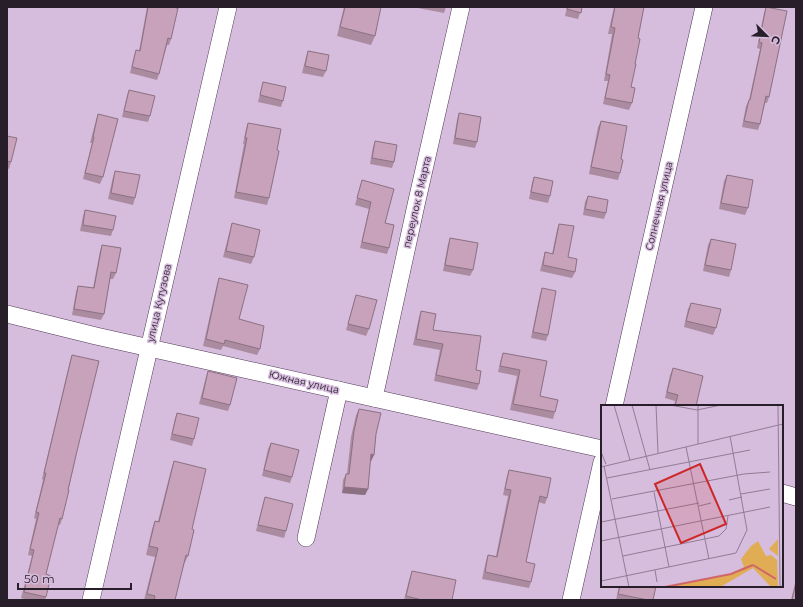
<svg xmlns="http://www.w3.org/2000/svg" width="803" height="607" font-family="Montserrat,sans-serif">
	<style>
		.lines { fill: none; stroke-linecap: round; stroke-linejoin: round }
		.minor-casing { stroke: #513a56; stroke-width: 18 }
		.minor { stroke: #fff; stroke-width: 17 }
		.wall { fill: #ab8ba0 }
		.shaded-wall { fill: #8b7182 }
		.building { fill: #c7a2ba; stroke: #8b7182 }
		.labels { text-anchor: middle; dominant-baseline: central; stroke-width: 3; stroke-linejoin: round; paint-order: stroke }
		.street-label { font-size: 10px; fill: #281e2a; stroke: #d6bcdd }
		.inset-river { fill: none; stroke: #d16569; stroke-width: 2 }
		.inset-road { fill: none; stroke: #907d95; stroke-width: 1 }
		.view { fill: #cd2828; fill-opacity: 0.15; stroke: #cd2828; stroke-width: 2 }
		.inset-edge { fill: none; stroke: #281e2a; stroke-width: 2 }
	</style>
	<rect width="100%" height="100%" fill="#d6bcdd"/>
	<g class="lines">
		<defs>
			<g id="minor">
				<polyline points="7,314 96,336 602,449"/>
				<polyline points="374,398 416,205 461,7"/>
				<polyline points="614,406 704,7"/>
				<polyline points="782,493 796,497"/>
				<polyline points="306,538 339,390"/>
				<polyline points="91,600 228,7"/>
				<polyline points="571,600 602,462"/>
			</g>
		</defs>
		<use href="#minor" class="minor-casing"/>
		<use href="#minor" class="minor"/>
	</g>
	<g class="wall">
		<polygon points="147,7 176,7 171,39 169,45 167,45 159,74 157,80 130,73 134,56 136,50 139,51"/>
		<polygon points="344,7 380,7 375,36 371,45 337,36"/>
		<polygon points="419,7 446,7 444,13 418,8"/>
		<polygon points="567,7 582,7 578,19 565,16"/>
		<polygon points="614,7 644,7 638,38 631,87 632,103 629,110 603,104 608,81 604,81 612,34 608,34"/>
		<polygon points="766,7 769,97 767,103 765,103 760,124 758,130 742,127 746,106 749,100 760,49 757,48 764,13"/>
		<polygon points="308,51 326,71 323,77 302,73 306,57"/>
		<polygon points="263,82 283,101 281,107 258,102"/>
		<polygon points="129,90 150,116 148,122 122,117 127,96"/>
		<polygon points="459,113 477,142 475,148 453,144 457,120"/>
		<polygon points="98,114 103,177 100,184 83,179 92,143 90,143 96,120"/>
		<polygon points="601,121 620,173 618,180 589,174 598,127"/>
		<polygon points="248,123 277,150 269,198 267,205 234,198 244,144 243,144 246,129"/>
		<polygon points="7,136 11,162 9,169 7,168"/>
		<polygon points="375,141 394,162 392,168 370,164 373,147"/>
		<polygon points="115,171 135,198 133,205 108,199 113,177"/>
		<polygon points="727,175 748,208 745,215 719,209 724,181"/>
		<polygon points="534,177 550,196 548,203 529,199 532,183"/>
		<polygon points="362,180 385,223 389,248 387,254 360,248 369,209 355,205"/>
		<polygon points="588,196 606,213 604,219 583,215 585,202"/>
		<polygon points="85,210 113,230 111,236 80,231 83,216"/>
		<polygon points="232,223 254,257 251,264 223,257 230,230"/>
		<polygon points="559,224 568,257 575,272 572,278 540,271 543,259 545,252 552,254 557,230"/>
		<polygon points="450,238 473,270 470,276 443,271 448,244"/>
		<polygon points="711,239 731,270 729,277 703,271 708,245"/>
		<polygon points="102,245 116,273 113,279 110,279 104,314 101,320 72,315 76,292 78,286 93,288 100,251"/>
		<polygon points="219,278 239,319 260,349 257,355 223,346 221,350 203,346 217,284"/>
		<polygon points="542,288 548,335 546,341 531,338 540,294"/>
		<polygon points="356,295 369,329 366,336 346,330"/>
		<polygon points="691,303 716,328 713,335 684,327 688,309"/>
		<polygon points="421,311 433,330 476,370 479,384 477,390 434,381 440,350 413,345 419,317"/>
		<polygon points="503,353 547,361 540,396 555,412 553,419 510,410 517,376 498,372 501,359"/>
		<polygon points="72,355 77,451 62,519 60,525 58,524 46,574 46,597 45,600 28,600 21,598 32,556 28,555 36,519 34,518 43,480 42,479 70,361"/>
		<polygon points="673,368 696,406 674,406 675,401 665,398 670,375"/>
		<polygon points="208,371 230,405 228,411 199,404 206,377"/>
		<polygon points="359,409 376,434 374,455 371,461 370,461 368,489 365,495 342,493 343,480 346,474 347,474 351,437 356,415"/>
		<polygon points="177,413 194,439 192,446 170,440 175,419"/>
		<polygon points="271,443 292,477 290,483 262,476 268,449"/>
		<polygon points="174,461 192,529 188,556 184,564 175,600 144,600 155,557 146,555 152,529 155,521 158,521 171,470"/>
		<polygon points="509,470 547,498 545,504 538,502 526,562 531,582 529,588 482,579 486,561 488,555 496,556 508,496 503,495 507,476"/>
		<polygon points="265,497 286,531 284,538 256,531 263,504"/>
		<polygon points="412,571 452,600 404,600 409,580"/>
		<polygon points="796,579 796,600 791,600"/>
		<polygon points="619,586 656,586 653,600 616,600"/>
	</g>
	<g class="shaded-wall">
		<polygon points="371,454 374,455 371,461 369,461"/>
		<polygon points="344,487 368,489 365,495 342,493"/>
	</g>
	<g class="building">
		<polygon points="148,7 176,7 176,8 178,8 171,39 168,38 159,74 132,67 136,50 140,51"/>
		<polygon points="345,7 381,7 375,36 340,27"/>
		<polygon points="568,7 582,7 581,13 567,9"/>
		<polygon points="615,7 644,7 638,38 640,39 635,64 636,64 631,87 635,88 632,103 605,98 610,75 606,74 615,28 611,27"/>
		<polygon points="766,7 787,11 769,97 766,96 760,124 744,121 749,100 750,100 762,43 759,42"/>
		<polygon points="308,51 329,55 326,71 305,66"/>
		<polygon points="263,82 286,87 283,101 260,95"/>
		<polygon points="129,90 155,96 150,116 124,111"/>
		<polygon points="459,113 481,117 477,142 455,138"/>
		<polygon points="98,114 118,119 103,177 85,173 94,137 93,137"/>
		<polygon points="601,121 627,126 621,159 623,160 620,173 591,167"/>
		<polygon points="248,123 281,129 277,150 279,151 269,198 236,192 247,138 245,138"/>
		<polygon points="7,136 17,138 11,162 7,161"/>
		<polygon points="375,141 397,145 394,162 372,158"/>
		<polygon points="115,171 140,175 135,198 111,193"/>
		<polygon points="727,175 753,180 748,208 721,203"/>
		<polygon points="534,177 553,181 550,196 531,192"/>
		<polygon points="362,180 394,189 385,223 394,225 389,248 362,242 371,202 357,198"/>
		<polygon points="588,196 608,200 606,213 585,209"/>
		<polygon points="85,210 116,216 113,230 83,225"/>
		<polygon points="232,223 260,230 254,257 226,251"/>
		<polygon points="559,224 574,226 568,257 577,259 575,272 543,265 545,252 553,254"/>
		<polygon points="450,238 478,243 473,270 445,265"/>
		<polygon points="711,239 736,244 731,270 705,265"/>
		<polygon points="102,245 121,248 116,273 111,272 104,314 74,309 78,286 94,288"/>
		<polygon points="219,278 248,285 239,319 264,326 260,349 225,340 224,344 206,339"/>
		<polygon points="542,288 556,291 548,335 533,332"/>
		<polygon points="356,295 377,300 369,329 348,324"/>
		<polygon points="691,303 721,309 716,328 686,321"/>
		<polygon points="421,311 436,314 433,330 481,336 476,370 481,371 479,384 436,375 443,344 416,339"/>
		<polygon points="503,353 547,361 540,396 558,400 555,412 513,404 520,370 500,366"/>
		<polygon points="72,355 99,361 77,451 68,490 69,490 62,519 60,518 46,574 51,576 46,597 24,592 34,550 30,549 39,513 36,512 46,473 44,473"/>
		<polygon points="673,368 703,376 696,406 675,406 678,395 667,392"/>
		<polygon points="208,371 237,378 230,405 202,398"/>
		<polygon points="359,409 381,413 376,434 374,455 371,454 368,489 344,487 346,474 349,474 354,431"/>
		<polygon points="177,413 199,418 194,439 172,434"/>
		<polygon points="271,443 299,450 292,477 264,470"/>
		<polygon points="174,461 206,469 192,529 194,530 188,556 186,555 175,600 154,600 155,596 147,594 158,548 149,546 155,521 159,522"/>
		<polygon points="509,470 551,478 547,498 540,496 526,562 535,564 531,582 485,572 488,555 497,557 511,490 505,489"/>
		<polygon points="265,497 293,504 286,531 258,525"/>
		<polygon points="412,571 456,580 452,600 422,600 406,596"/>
		<polygon points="796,583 796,600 792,600"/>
		<polygon points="620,586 656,586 653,600 648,600 618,594"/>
	</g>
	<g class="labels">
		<g class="street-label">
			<text transform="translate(417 202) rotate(-77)">переулок 8 Марта</text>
			<text transform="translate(659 206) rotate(-77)">Солнечная улица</text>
			<text transform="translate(159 303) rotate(-77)">улица Кутузова</text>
			<text transform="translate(304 382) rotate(13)">Южная улица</text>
		</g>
	</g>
	<g transform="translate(601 405)">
		<rect width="182" height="182" fill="#d6bcdd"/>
		<path d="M 177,134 L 177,151 L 168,144 ZM 157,136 L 165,151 L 170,150 L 176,155 L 177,182 L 170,182 L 152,163 L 121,181 L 64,182 L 130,169 L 143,162 L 140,154 L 150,141 Z" fill="#e0ad54"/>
		<path class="inset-river" d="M 152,160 L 175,174M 64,182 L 130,169 L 152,160"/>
		<path class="inset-road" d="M 13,0 L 29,55M 31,0 L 49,65M 55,0 L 57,48M 69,0 L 96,5 L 120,0M 97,0 L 97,39M 177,0 L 179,182M 85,42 L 108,154M 0,47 L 5,59M 3,61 L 28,182M 0,62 L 182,19M 6,73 L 149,45M 53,87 L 68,162M 140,89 L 169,84M 11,94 L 143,69 L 169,67M 128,95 L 141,92M 98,101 L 110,98M 0,117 L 98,98M 0,136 L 169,102M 22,151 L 118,131 L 125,124 L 127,111M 54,165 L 56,177M 0,176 L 135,148 L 146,125 L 129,31"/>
		<path class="view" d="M 99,59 L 125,119 L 80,138 L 54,79 Z"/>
		<rect width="182" height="182" class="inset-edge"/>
	</g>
	<rect width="803" height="607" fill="none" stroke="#281e2a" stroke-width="16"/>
	<g transform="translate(767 36) rotate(114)" stroke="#d6bcdd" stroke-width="3" paint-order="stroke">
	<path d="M0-3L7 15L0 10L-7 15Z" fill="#281e2a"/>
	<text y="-6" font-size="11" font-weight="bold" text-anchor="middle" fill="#281e2a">С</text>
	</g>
	<path d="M18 583v6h113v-6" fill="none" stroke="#281e2a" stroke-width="2"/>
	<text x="24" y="583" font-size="12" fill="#281e2a" stroke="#d6bcdd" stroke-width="3" paint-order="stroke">50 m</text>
</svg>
